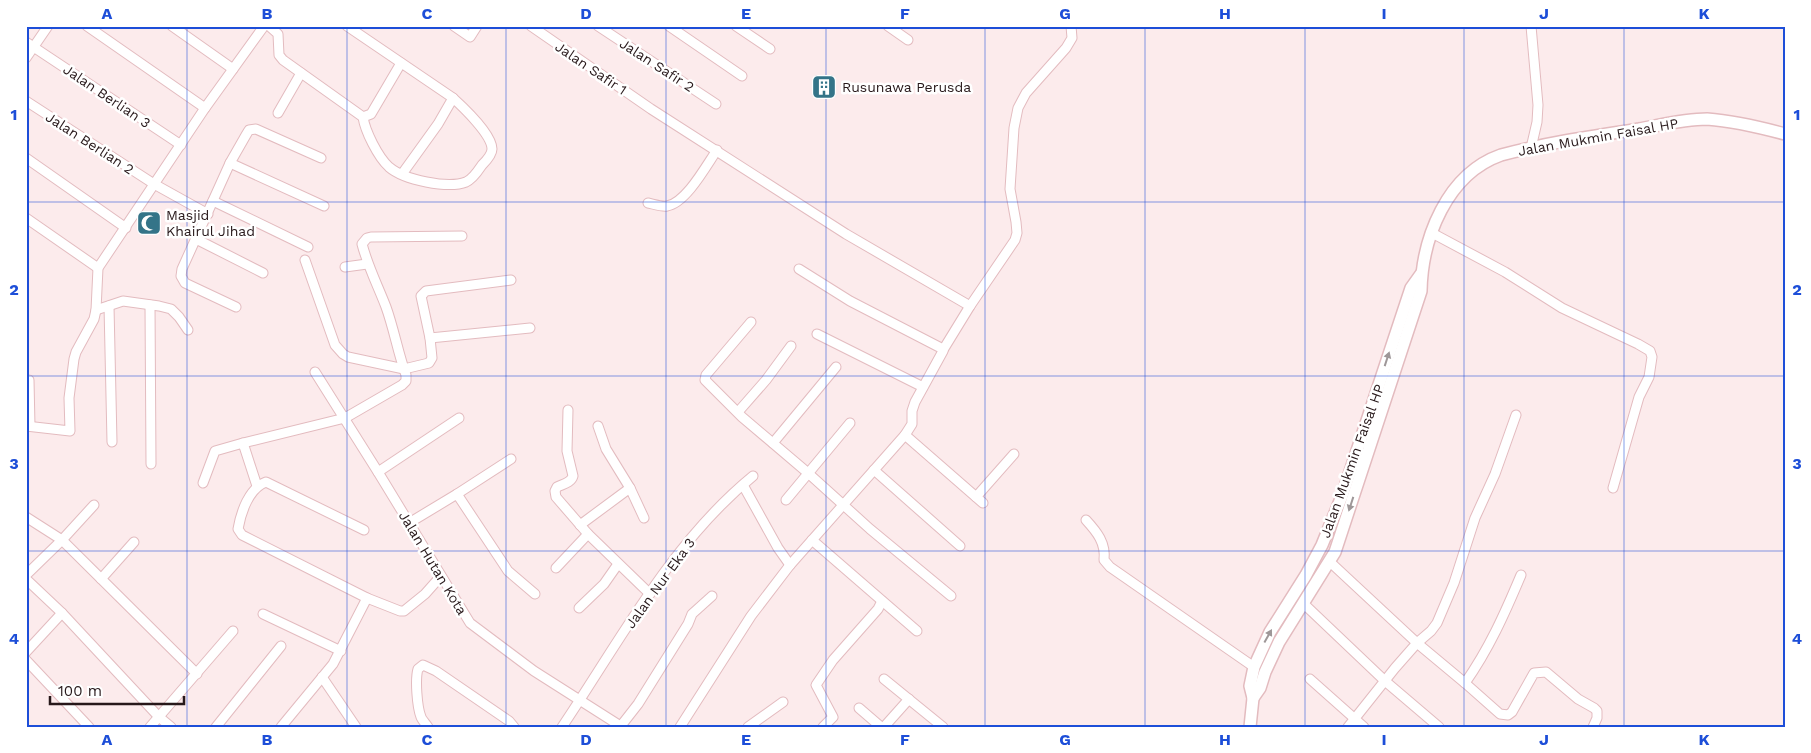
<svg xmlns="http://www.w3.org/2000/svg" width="1811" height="753" font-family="'Work Sans',sans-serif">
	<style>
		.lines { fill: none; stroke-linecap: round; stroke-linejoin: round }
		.minor-casing { stroke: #e3bbbf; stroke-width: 11 }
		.tertiary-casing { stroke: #e3bbbf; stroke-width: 14 }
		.minor { stroke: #fff; stroke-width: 9 }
		.tertiary { stroke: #fff; stroke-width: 11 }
		.oneway { fill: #9e9798 }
		.grid { fill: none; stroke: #1d4ed8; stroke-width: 1; stroke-opacity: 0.55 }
		.labels { text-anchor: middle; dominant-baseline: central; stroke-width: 5; stroke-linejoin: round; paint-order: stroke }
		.street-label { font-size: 14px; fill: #27181a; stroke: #fff }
		.poi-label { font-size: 14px; fill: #27181a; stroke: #fff; text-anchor: start }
		.neatline { fill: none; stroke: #1d4ed8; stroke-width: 2 }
		.grid-label { font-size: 16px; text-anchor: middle; font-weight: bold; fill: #1d4ed8 }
	</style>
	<rect width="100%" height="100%" fill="#fcebec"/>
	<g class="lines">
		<defs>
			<g id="minor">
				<polyline points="87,26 205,108"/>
				<polyline points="172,26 233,69"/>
				<polyline points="269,26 278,34 279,55 283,60 363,117 371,114 401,63"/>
				<path d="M 347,26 L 453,98 C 464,108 492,135 492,149 C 492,155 486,161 482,165 C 478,171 473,179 466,182 C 448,189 404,180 389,167 C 378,157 365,131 363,117"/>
				<polyline points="454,26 470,37 477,26"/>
				<polyline points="531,26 651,109 846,234 970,306 943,350"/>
				<polyline points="598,26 716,104"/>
				<polyline points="669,26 742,76"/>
				<polyline points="736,26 770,49"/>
				<polyline points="888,26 908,40"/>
				<polyline points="26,42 181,145"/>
				<polyline points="26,58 48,26"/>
				<polyline points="26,101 154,184 208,214"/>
				<polyline points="278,113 301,73"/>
				<polyline points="1531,148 1537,122 1538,105 1531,26"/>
				<polyline points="26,158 126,228"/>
				<polyline points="230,163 324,206"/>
				<polyline points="402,174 438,124 453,98"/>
				<polyline points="213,201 308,247"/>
				<path d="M 648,203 C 653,204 662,207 667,206 C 686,203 706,166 717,150"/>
				<polyline points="26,218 98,268"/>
				<polyline points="1432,233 1505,272 1562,308 1638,344 1650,351 1652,357 1649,377 1639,397 1613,488"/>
				<polyline points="196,239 263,273"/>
				<polyline points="305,260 335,345 343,354 348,357 404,369 429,363 432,358 430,338 421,296 426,291 511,280"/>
				<polyline points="345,267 367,264"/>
				<polyline points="150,305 151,464"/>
				<polyline points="109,306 112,442"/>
				<polyline points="970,306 1015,240 1017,233 1016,222 1010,189 1014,128 1018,108 1026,93 1066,48 1072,38 1071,26"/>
				<polyline points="236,307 185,283 181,276 182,269 230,163 246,135 249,130 256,129 321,158"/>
				<polyline points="96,310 123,301 159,306 171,309 179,317 188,330"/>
				<polyline points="751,322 706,375 705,380 742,417 808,473 870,529 951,596"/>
				<polyline points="817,334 923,387"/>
				<polyline points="430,338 530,328"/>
				<polyline points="315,372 378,472 470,623 534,671 622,727"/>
				<polyline points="29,380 30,426"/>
				<path d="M 568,410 L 567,451 L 573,476 C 571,483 563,484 557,487 L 555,491 L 556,497 L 588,534 L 650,594"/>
				<polyline points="738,412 766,380 791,346"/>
				<polyline points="26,426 70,431 69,398 74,359 76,352 94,319 96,310 98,268 205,108 264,26"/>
				<polyline points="598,426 606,449 630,488 644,518"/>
				<polyline points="905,435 983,503"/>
				<polyline points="773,443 836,367"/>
				<polyline points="874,470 960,546"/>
				<polyline points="378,472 459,418"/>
				<polyline points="203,483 215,451 243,443"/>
				<polyline points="743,485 778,548 790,565"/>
				<path d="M 257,486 L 243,443 L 345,418 L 402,385 L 406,381 L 406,375 C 398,353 394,329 386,307 C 378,286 368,267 362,244 L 367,238 L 371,237 L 462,236"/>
				<polyline points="457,494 511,459"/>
				<polyline points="976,497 1014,454"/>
				<polyline points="786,500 850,423"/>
				<polyline points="26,517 62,540 197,674"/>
				<path d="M 1086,520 C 1097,532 1106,543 1104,560 L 1110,567 L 1254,667"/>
				<polyline points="409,523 457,494 508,571 535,594"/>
				<polyline points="580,525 630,488"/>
				<path d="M 364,530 L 266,482 C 249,488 241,512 238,529 L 242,535 L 367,598 L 400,611 L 404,611 L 425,594 L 441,576"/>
				<polyline points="812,540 917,631"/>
				<polyline points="1330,562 1417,643 1465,683 1500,714 1508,715 1512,712 1534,673 1546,672 1578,699 1594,708 1597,711 1597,718 1593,727"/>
				<polyline points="556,568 588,534"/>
				<polyline points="26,575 62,540 94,505"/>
				<polyline points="26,579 62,613 159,717 171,727"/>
				<polyline points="101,579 134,542"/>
				<polyline points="1304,604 1385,681 1439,727"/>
				<polyline points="579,608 604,584 618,564"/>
				<polyline points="263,614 341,651"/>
				<polyline points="26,652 62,613"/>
				<polyline points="26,660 89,727"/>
				<polyline points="322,677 356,727"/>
				<polyline points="884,679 943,727"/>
				<polyline points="1310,679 1364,727"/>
				<path d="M 1465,683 C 1489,649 1505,613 1521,575"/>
				<polyline points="859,708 881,727"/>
				<polyline points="150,727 233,631"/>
				<polyline points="216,727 281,646"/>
				<polyline points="281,727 333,664 367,598"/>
				<path d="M 428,727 C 426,724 422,720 421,717 C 417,707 415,679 418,669 L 423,665 L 436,671 L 509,721 L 514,727"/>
				<path d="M 562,727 C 620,641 671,543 753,476"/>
				<polyline points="620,727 638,704 688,624 692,614 712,596"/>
				<polyline points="680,727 751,616 790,565 905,435 912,424 912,411 915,402 943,351 941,348 850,301 799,269"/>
				<polyline points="748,727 783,702"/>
				<polyline points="823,727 833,717 816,685 833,660 878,609 882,601"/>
				<polyline points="884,727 909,699"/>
				<polyline points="1348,727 1395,668 1417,643 1431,631 1437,623 1454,583 1475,518 1495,474 1516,415"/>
			</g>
			<g id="tertiary">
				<path d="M 1253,698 L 1260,688 L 1265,672 L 1279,642 L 1335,552 L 1421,291 C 1422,238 1447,174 1501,155 C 1546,143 1593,136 1639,129 C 1661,125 1684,119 1707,119 C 1733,121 1759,127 1785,134"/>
				<polyline points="1250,727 1253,698 1250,686 1254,667 1270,632 1306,575 1322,545 1342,496 1411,288 1421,274"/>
			</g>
		</defs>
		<use href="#minor" class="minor-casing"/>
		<use href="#tertiary" class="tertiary-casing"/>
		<use href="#minor" class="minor"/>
		<use href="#tertiary" class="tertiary"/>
	</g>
	<defs><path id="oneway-solid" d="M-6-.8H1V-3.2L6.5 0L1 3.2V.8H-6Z" transform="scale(1.25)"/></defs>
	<g class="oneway">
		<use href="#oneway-solid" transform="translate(1387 359) rotate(-72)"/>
		<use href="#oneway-solid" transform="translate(1351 504) rotate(108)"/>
		<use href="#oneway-solid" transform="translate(1268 636) rotate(-61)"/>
	</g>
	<path class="grid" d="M 187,26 L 187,727M 347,26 L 347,727M 506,26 L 506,727M 666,26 L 666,727M 826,26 L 826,727M 985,26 L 985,727M 1145,26 L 1145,727M 1305,26 L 1305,727M 1464,26 L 1464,727M 1624,26 L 1624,727M 26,202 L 1785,202M 26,376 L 1785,376M 26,551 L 1785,551"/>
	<defs>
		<symbol id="building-square" viewBox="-11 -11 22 22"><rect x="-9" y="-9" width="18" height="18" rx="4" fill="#347488" stroke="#fff"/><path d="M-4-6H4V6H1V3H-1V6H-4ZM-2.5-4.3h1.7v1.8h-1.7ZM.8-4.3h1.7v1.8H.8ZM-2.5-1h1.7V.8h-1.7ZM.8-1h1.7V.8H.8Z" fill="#fff"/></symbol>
		<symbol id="mosque-square" viewBox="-11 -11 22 22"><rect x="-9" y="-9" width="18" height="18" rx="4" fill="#347488" stroke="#fff"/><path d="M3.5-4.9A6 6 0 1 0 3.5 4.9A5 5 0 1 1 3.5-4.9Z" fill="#fff"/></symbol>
	</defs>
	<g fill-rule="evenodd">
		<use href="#building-square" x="810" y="73" width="28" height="28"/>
		<use href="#mosque-square" x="135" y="209" width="28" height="28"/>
	</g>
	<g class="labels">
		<g class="street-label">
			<text transform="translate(657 65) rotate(33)">Jalan Safir 2</text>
			<text transform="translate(591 68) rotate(34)">Jalan Safir 1</text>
			<text transform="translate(107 96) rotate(34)">Jalan Berlian 3</text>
			<text transform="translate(1598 137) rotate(-10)">Jalan Mukmin Faisal HP</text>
			<text transform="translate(90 143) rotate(33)">Jalan Berlian 2</text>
			<text transform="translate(1352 461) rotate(-70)">Jalan Mukmin Faisal HP</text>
			<text transform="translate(433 563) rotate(59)">Jalan Hutan Kota</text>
			<text transform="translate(660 583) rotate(-54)">Jalan Nur Eka 3</text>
		</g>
		<g class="poi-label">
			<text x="842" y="87">Rusunawa Perusda</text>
			<text x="166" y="215">Masjid<tspan x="166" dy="16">Khairul Jihad</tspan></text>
		</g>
	</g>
	<rect width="1811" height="753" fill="none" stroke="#ffffff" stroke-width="55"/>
	<path d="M50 696v8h134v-8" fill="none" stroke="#27181a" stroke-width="2.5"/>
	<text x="58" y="696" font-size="15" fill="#27181a" stroke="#ffffff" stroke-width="4" paint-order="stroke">100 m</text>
	<rect x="28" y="28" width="1756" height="698" class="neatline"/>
	<g class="grid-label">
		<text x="107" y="19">A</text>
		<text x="267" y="19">B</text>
		<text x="427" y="19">C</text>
		<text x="586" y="19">D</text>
		<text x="746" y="19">E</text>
		<text x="905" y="19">F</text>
		<text x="1065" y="19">G</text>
		<text x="1225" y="19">H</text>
		<text x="1384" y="19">I</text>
		<text x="1544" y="19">J</text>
		<text x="1704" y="19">K</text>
		<text x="14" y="120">1</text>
		<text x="1797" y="120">1</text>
		<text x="14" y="295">2</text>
		<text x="1797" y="295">2</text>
		<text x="14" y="469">3</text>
		<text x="1797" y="469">3</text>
		<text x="14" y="644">4</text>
		<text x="1797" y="644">4</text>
		<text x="107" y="745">A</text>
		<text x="267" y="745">B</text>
		<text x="427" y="745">C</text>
		<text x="586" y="745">D</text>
		<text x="746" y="745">E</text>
		<text x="905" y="745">F</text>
		<text x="1065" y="745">G</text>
		<text x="1225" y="745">H</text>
		<text x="1384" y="745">I</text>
		<text x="1544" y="745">J</text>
		<text x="1704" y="745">K</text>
	</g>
</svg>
